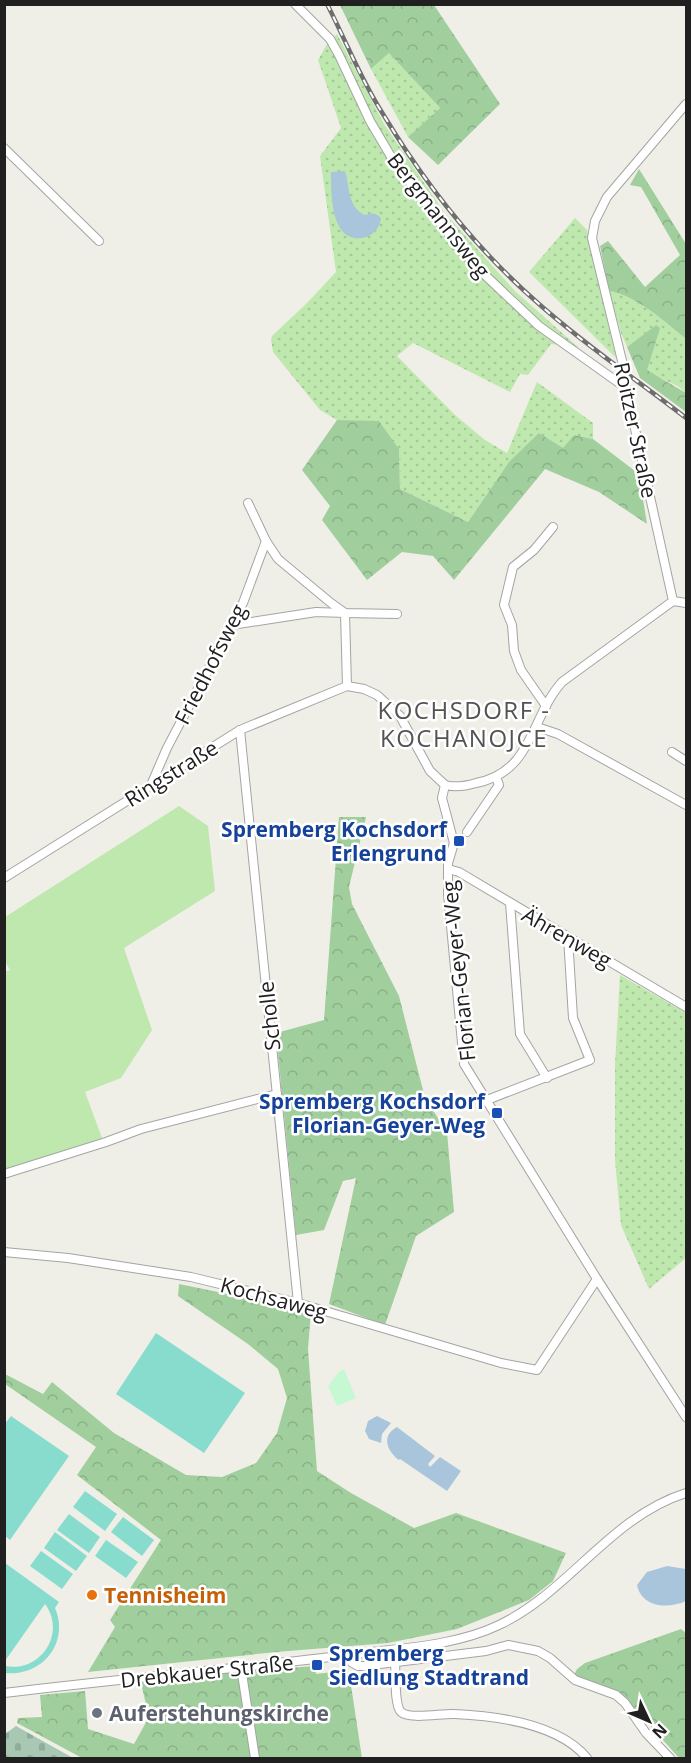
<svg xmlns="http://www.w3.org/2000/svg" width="691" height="1763" font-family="'Open Sans',sans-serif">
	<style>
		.grass { fill: url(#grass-dots) }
		.forest { fill: url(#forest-crowns) }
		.cemetery { fill: url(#cemetery-stones) }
		.park { fill: #c6f8d4 }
		.garden { fill: #bfe8af }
		.pitch { fill: #88dccd }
		.water { fill: #a9c5dc }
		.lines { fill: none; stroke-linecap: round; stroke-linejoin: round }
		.minor-casing { stroke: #a4a4a4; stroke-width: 10 }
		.minor { stroke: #fff; stroke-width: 8 }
		.rail-casing { stroke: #6e6e6e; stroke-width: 4.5 }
		.rail { stroke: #fff; stroke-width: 2; stroke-dasharray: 7; stroke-linecap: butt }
		.transit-dot { fill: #1a4fb4; stroke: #fff; stroke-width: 2 }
		.food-dot { fill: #e8710a; stroke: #fff; stroke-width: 2 }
		.worship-dot { fill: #6b7280; stroke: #fff; stroke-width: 2 }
		.labels { text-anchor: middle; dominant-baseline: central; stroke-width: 5; stroke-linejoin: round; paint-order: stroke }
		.street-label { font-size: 21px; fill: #202020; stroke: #fff }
		.transit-label { font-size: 21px; font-weight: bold; fill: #164399; stroke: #fff; text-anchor: end }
		.food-label { font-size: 21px; font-weight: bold; fill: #c56008; stroke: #fff; text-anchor: start }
		.worship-label { font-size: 21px; font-weight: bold; fill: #5b616d; stroke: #fff; text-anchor: start }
		.quarter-label { font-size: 24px; letter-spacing: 1.5px; fill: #535353; stroke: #fff }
	</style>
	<defs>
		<pattern id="grass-dots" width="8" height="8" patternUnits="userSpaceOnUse" patternTransform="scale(1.5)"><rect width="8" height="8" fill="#bfe8af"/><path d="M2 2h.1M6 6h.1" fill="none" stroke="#a4c796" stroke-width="1.8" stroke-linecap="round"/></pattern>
		<pattern id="forest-crowns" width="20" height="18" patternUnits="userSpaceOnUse" patternTransform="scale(1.5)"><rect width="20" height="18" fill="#a1ce9d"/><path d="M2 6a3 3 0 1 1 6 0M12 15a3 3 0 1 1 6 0" fill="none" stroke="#8ab187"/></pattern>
		<pattern id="cemetery-stones" width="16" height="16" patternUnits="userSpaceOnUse" patternTransform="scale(1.5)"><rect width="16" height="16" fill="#a8c8b4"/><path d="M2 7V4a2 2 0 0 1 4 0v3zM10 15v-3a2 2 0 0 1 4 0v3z" fill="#90ac9a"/></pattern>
	</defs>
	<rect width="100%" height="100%" fill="#f0efe7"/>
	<g class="grass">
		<polygon points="337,34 384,124 444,212 515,291 578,347 551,344 528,375 520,374 510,392 413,343 397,356 455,415 485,440 507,453 537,382 593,423 593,439 574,435 564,448 509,462 468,522 400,489 399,449 379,422 337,420 320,410 273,352 271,340 272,336 308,302 336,272 320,156 341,128 318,60 327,44"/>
		<polygon points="389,53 440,108 408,137 371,69"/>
		<polygon points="575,218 587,230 616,358 529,272"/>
		<path d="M 609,291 C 636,295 666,323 686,339 L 686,393 L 679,387 L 645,370 L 656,325 L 627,347 L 621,333 Z"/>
		<polygon points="620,975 686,1013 686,1258 649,1289 621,1225 615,1160 615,1065"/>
	</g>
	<g class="forest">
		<polygon points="340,5 434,5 500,104 438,165 408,137 440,108 389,53 371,69"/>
		<path d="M 639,169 L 686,244 L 686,339 C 666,323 636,295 609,291 L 600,246 L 608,241 L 645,287 L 680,255 L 641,187 L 630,185 Z"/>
		<polygon points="656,325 660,328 647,370 686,393 686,412 640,378 627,347"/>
		<polygon points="337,420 379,421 399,449 400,489 468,522 509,462 539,433 563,448 574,435 593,439 639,474 647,524 599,492 545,469 454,580 433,556 402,552 367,580 322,520 330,506 302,470"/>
		<polygon points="339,817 366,817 349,887 352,904 399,996 425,1098 447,1132 454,1212 416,1236 385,1325 329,1304 356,1178 343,1181 324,1230 296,1235 276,1033 324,1020"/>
		<polygon points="179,1284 311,1311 308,1349 317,1471 351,1493 414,1528 456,1513 566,1553 553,1581 529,1600 457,1629 388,1643 276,1652 88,1672 115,1627 110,1620 161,1540 77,1475 96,1447 5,1384 5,1374 43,1394 52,1382 114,1433 186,1475 222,1477 256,1463 277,1433 287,1398 278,1369 248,1344 178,1296"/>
		<polygon points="681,1629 686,1633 686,1758 679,1758 623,1695 574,1675 577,1669 585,1663"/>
		<polygon points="315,1666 316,1674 333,1672 334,1675 349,1672 362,1758 82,1758 17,1723 18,1718 42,1717 40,1695 85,1691 88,1729 134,1744 149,1717 140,1679"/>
	</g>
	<polygon class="cemetery" points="16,1726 73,1758 5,1758 5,1734"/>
	<polygon class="park" points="344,1369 356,1398 337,1406 328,1386 339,1372"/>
	<polygon class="garden" points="179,806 208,826 215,891 124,948 152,1030 121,1078 85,1092 102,1138 5,1171 4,972 10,970 5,961 5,917"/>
	<g class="pitch">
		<polygon points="156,1333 245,1393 204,1453 116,1394"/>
		<polygon points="11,1416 69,1456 10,1540 5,1536 4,1425"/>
		<polygon points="85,1491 117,1514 105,1531 73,1507"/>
		<polygon points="69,1514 100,1537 89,1553 57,1530"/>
		<polygon points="123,1517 154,1540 142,1556 111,1532"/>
		<polygon points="55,1532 87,1556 76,1571 44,1548"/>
		<polygon points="106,1540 138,1562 126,1578 95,1556"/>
		<polygon points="41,1551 73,1574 62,1589 30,1566"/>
		<path d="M 5,1563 L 59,1602 L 55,1608 C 70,1643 42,1677 5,1673 L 5,1666 C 40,1673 67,1634 45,1604 L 5,1661 Z"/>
	</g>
	<g class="water">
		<path d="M 345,171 C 350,186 347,207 365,215 C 372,213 375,212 381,218 C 379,239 351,246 340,228 C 331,213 331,189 331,172 Z"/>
		<polygon points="377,1416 391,1423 382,1434 381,1443 369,1439 365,1431 368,1421"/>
		<path d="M 397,1427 L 435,1456 L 428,1464 L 430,1467 L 440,1457 L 461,1471 L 447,1491 L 400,1459 L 399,1460 C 388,1452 380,1436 397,1427 Z"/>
		<path d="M 667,1566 L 686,1569 L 686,1601 C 668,1609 642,1608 637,1585 L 647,1572 Z"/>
	</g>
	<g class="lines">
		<defs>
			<g id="minor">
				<polyline points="295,4 330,39 339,55 370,121 393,160 454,241 486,276 539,326 626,388"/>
				<polyline points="4,148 99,241"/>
				<polyline points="248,503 266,541 278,559 331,603 345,613 397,614"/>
				<polyline points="673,601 686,603"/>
				<polyline points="232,625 316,612 345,613 347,686"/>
				<polyline points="546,706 521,670 514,651 512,625 504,605 513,567 534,550 553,527"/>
				<polyline points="537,727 558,734 686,805"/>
				<polyline points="240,730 298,1303"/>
				<polyline points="672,752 686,761"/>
				<polyline points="151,785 167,748 243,603 266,541"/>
				<path d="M 445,785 C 456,788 466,786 476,783 C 533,772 530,718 562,682 L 673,601 L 626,388 L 625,373 L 592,238 L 595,221 L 607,197 L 686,104"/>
				<polyline points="445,785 442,798 454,843 448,863 448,894 464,1064 597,1279 686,1417"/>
				<polyline points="467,832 499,785 496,777"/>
				<polyline points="448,869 459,872 686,1007"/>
				<polyline points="4,878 240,730 347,686 364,689 377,695 400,716 430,771 445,785"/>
				<polyline points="510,903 520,1034 547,1078"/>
				<polyline points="487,1100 590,1060 573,1018 568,937"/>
				<polyline points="4,1174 106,1142 141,1129 277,1094"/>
				<polyline points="4,1252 68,1258 191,1277 298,1303 501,1363 537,1370 597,1279"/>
				<polyline points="348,1655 351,1662 358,1666 364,1666 486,1651 508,1645 538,1651 550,1658 575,1680 616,1695 625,1703 646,1733 670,1758"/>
				<path d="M 395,1662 C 396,1674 394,1705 401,1712 C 409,1720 443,1713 455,1714 C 497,1716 559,1724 587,1758"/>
				<polyline points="241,1667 255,1758"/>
				<path d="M 4,1693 C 119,1679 233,1669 348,1655 C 397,1648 453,1647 499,1625 C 569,1592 610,1517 686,1493"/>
			</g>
		</defs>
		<use href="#minor" class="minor-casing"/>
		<use href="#minor" class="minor"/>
		<defs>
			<path id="rail" d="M 327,4 C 346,41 361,80 383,114 C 425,184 477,250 539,304 C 585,345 637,380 686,418"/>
		</defs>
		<use href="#rail" class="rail-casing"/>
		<use href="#rail" class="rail"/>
	</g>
	<g class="transit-dot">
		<rect x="453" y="835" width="12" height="12" rx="3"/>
		<rect x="491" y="1107" width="12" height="12" rx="3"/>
		<rect x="311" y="1659" width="12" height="12" rx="3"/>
	</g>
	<circle class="food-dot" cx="92" cy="1595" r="6"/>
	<circle class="worship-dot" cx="97" cy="1713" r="6"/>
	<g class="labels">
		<g class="street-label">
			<text transform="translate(439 215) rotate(52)">Bergmannsweg</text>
			<text transform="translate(636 430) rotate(78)">Roitzer Straße</text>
			<text transform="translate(210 664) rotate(-63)">Friedhofsweg</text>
			<text transform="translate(171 773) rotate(-32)">Ringstraße</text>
			<text transform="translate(567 937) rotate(30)">Ährenweg</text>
			<text transform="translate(458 971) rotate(-96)">Florian-Geyer-Weg</text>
			<text transform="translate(269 1016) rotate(-96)">Scholle</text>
			<text transform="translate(274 1298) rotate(15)">Kochsaweg</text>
			<text transform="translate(207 1671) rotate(-6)">Drebkauer Straße</text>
		</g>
		<g class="transit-label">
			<text x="447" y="829">Spremberg Kochsdorf<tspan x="447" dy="24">Erlengrund</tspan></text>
			<text x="485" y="1101">Spremberg Kochsdorf<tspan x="485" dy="24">Florian-Geyer-Weg</tspan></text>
			<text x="329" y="1653" text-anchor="start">Spremberg<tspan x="329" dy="24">Siedlung Stadtrand</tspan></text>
		</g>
		<g class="food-label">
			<text x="104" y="1595">Tennisheim</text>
		</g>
		<g class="worship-label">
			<text x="109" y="1713">Auferstehungskirche</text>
		</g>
		<g class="quarter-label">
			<text x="464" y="709">KOCHSDORF -<tspan x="464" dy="28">KOCHANOJCE</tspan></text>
		</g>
	</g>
	<rect width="691" height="1763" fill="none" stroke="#202020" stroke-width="12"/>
	<g transform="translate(649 1721) rotate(134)" stroke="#ffffff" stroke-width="4.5" paint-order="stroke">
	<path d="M0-4.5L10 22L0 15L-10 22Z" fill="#202020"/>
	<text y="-9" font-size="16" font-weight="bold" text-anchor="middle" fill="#202020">N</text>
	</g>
</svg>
